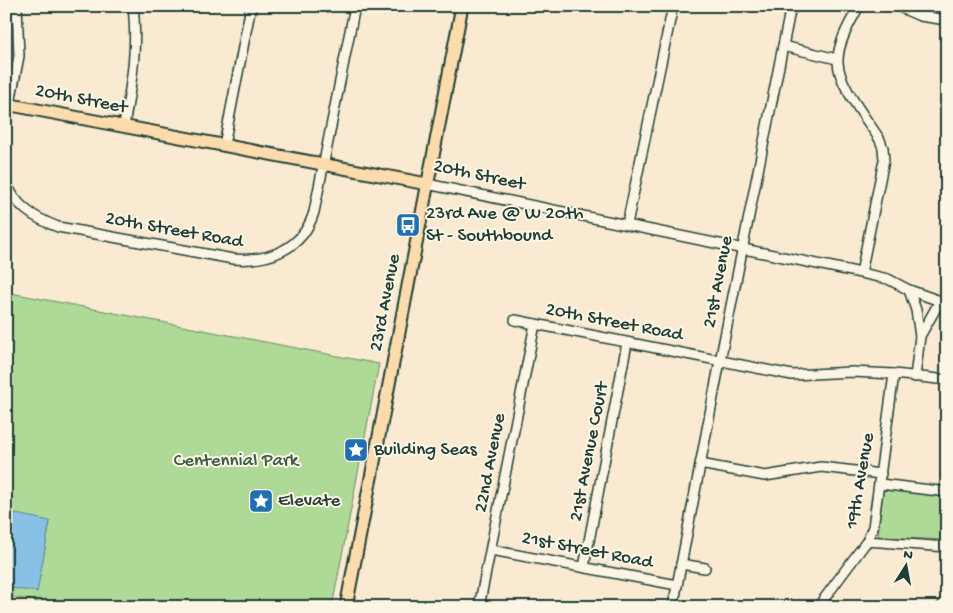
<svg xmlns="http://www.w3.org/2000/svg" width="953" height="613" font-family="'Gochi Hand',sans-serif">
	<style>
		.green { fill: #afd997; stroke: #678b66 }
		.water { fill: #88c0e6; stroke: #5e8c9f }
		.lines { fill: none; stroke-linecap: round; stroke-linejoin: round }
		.minor-casing { stroke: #1f3d34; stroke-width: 12 }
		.major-casing { stroke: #1f3d34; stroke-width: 15 }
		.minor { stroke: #fcf5e5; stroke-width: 9 }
		.major { stroke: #fcdcac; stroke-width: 11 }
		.labels { text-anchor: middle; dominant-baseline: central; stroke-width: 4; stroke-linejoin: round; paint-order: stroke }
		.street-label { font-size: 19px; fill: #1f3d34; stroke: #fcf5e5 }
		.poi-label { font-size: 19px; fill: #1f3d34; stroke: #fcf5e5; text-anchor: start }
		.park-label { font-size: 19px; fill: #3c5c48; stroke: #fcf5e5 }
	</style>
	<rect width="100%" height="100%" fill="#faead2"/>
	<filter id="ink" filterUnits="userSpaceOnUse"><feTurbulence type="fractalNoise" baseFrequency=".02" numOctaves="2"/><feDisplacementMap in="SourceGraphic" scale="10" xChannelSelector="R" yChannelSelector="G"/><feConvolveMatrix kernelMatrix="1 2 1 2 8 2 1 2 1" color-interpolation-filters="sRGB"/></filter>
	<g filter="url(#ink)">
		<g class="green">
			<polygon points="6,292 379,364 332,607 35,607 36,601 6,596 6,587 37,592 50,522 6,512"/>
			<polygon points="883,487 947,495 947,540 878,537"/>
		</g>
		<polygon class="water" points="6,512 50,521 37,592 6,587"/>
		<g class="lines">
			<defs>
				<g id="minor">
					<path d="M 859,6 C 851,21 838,42 838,60 C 837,84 867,119 880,140 L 883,148 L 884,160 L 861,273"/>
					<polyline points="897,6 920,16 947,20"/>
					<polyline points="783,46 837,59"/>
					<polyline points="6,124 19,56 17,6"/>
					<path d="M 124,126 C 131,84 138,50 133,6"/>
					<polyline points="224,145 251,6"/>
					<path d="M 6,182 C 15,206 34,218 58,227 L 233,259 C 269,262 303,249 314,212 L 355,6"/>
					<polyline points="427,184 861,273 888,279 909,290 940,301"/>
					<polyline points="627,224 673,6"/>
					<polyline points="909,290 916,310 920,336 915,377"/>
					<polyline points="515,320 792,375 852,372 894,374 947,380"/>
					<polyline points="920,336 940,301 947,297"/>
					<polyline points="700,464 765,476 821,467 881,474"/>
					<polyline points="880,484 947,492"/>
					<polyline points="867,541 947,547"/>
					<polyline points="491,550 677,585"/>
					<polyline points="681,564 705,568"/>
					<polyline points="584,567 627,343"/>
					<polyline points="479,607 535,324"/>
					<polyline points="673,607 720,361 791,6"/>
					<polyline points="818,607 867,541 873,527 894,374"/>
					<polyline points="941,607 947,599"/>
				</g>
				<g id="major">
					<polyline points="6,104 427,184"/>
					<polyline points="346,607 462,6"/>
				</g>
			</defs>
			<use href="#minor" class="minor-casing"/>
			<use href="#major" class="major-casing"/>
			<use href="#minor" class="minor"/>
			<use href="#major" class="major"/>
		</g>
	</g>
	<defs>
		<symbol id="bus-square" viewBox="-11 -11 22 22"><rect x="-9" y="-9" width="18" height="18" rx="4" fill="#1f6fb2" stroke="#fcf5e5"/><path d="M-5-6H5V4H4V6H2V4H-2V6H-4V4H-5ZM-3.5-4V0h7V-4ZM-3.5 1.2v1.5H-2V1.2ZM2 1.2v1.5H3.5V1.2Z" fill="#fff"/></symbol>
		<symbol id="sight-square" viewBox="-11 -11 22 22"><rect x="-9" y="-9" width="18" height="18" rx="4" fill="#1f6fb2" stroke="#fcf5e5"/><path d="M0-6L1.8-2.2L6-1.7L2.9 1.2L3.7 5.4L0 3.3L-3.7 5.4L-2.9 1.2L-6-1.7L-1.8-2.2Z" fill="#fff"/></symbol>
	</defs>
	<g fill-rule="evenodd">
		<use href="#bus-square" x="394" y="211" width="28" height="28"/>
		<use href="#sight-square" x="342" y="436" width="28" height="28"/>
		<use href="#sight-square" x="247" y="487" width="28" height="28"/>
	</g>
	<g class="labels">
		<g class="street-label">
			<text transform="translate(81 100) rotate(11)">20th Street</text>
			<text transform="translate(479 176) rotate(12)">20th Street</text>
			<text transform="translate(174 231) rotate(10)">20th Street Road</text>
			<text transform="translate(719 282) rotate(-79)">21st Avenue</text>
			<text transform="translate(386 303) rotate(-79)">23rd Avenue</text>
			<text transform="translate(614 323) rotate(11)">20th Street Road</text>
			<text transform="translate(590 452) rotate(-79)">21st Avenue Court</text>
			<text transform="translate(491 463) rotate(-79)">22nd Avenue</text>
			<text transform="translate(861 481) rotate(-80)">19th Avenue</text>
			<text transform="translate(587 551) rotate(11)">21st Street Road</text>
		</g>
		<g class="poi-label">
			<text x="426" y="214">23rd Ave @ W 20th<tspan x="426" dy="22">St - Southbound</tspan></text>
			<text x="374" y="450">Building Seas</text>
			<text x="278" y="501">Elevate</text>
		</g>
		<g class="park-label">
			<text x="236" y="461">Centennial Park</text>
		</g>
	</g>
	<rect width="953" height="613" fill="none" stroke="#fcf5e5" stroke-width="25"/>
	<rect x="12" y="12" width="928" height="588" fill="none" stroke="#1f3d34" stroke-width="2" filter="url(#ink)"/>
	<g transform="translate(906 566) rotate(11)" stroke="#fcf5e5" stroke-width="4" paint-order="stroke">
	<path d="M0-4L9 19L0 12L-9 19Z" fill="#1f3d34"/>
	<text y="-8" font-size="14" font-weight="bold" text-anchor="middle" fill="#1f3d34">N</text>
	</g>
</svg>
